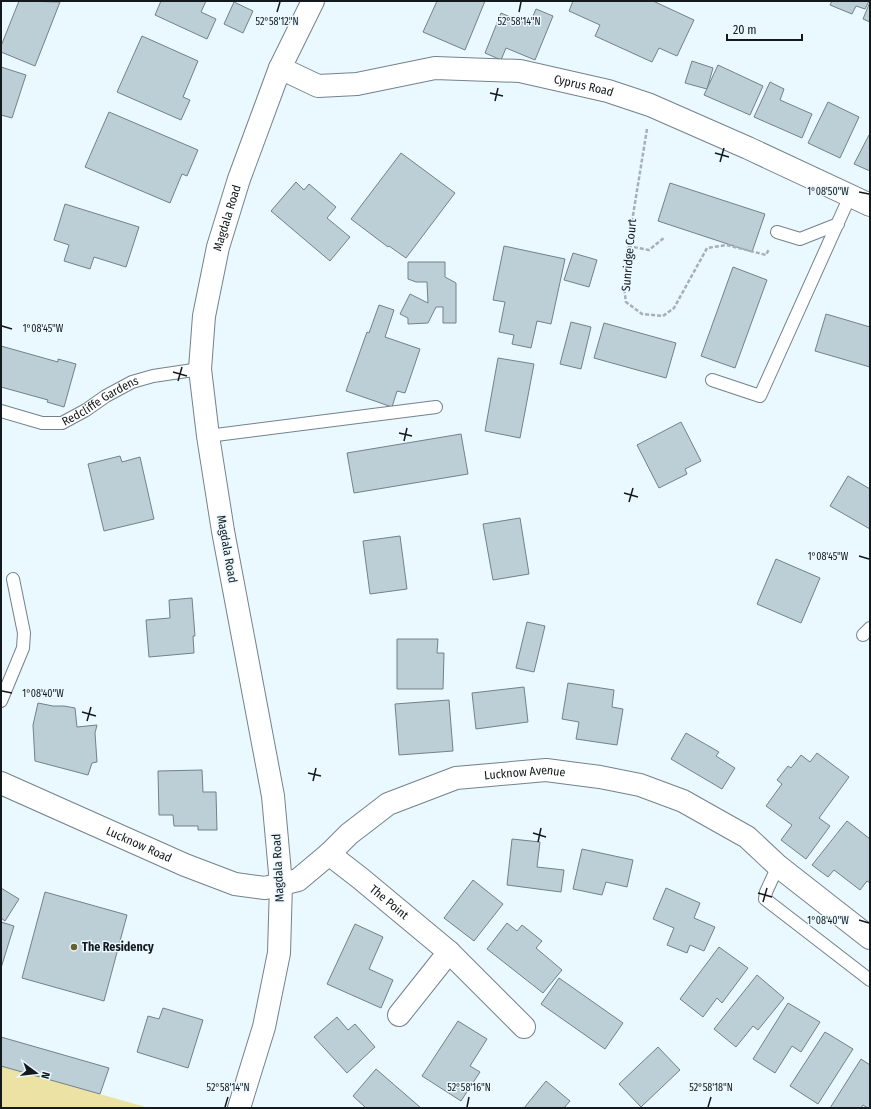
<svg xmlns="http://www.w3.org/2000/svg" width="871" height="1109" font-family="'Fira Sans Condensed',sans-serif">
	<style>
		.green { fill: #ebe2a3 }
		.building { fill: #bcced6; stroke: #728289 }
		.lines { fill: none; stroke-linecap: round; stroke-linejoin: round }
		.lane-casing { stroke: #73838b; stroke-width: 14 }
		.street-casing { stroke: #73838b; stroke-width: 24 }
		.path { stroke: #a5b1b6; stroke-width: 2.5; stroke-dasharray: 4 2; stroke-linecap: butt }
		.lane { stroke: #fff; stroke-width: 12 }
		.street { stroke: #fff; stroke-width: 22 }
		.ticks { fill: none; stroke: #13191c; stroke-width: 1.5 }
		.poi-dot { fill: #68612d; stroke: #eaf8ff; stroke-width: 1.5 }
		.labels { text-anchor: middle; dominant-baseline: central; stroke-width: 3; stroke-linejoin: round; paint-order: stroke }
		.street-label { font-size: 12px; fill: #13191c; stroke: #eaf8ff }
		.poi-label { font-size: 12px; font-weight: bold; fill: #13191c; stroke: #eaf8ff; text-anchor: start }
		.ticks-label { font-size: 10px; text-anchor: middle; fill: #13191c; stroke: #eaf8ff; stroke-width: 3; stroke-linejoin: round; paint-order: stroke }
	</style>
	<rect width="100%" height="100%" fill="#eaf8ff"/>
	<polygon class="green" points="1,1066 149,1108 1,1108"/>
	<g class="building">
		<polygon points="19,1 60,2 35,66 1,52 1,46"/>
		<polygon points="161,1 206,1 201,12 216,19 207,39 155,15"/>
		<polygon points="437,1 485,1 465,50 423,32"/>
		<polygon points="573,1 653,1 694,20 677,56 659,48 652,62 595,36 600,25 569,11"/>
		<polygon points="832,1 869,1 865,9 856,6 852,14 830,5"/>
		<polygon points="234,2 253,11 243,33 224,24"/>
		<polygon points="870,2 870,22 863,19"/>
		<polygon points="536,9 553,16 535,60 506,48 501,60 485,53 501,13 529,25"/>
		<polygon points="142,36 198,61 183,97 190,100 181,120 117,92"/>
		<polygon points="692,61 713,68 707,89 685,83"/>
		<polygon points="718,65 763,86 750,115 704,95"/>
		<polygon points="1,67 26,75 12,118 1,115"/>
		<polygon points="770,82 784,89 780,100 812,114 802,138 754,117"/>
		<polygon points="828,102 859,117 840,158 808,143"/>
		<polygon points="109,112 198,150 187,176 182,174 170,203 85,167"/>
		<polygon points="869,135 870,136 870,171 854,164"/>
		<polygon points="401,153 455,193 406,258 389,246 388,247 351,219"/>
		<polygon points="296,182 304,190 309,184 336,207 327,218 350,237 330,261 271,211"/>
		<polygon points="670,183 765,214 752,252 658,221"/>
		<polygon points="65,204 139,227 126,267 94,257 90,269 64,261 69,245 54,240"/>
		<polygon points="504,246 565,259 551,324 537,321 531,348 512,344 514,335 499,332 505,302 493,300"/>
		<polygon points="573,253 597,260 589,287 564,280"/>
		<polygon points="408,262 445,262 445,277 456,283 456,323 443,323 443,307 436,307 428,323 408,324 408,318 400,314 410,294 428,303 427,282 416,282 408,279"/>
		<polygon points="733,267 767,280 735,368 701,356"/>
		<polygon points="379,305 394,310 385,337 420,349 405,393 397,391 392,407 346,391 367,332 369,333"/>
		<polygon points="826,314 870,327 870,367 815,351"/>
		<polygon points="571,322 591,327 581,369 560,364"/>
		<polygon points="604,323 676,343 666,378 594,358"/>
		<polygon points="1,346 58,362 58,359 76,364 64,407 47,402 48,400 1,387"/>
		<polygon points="498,358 534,364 520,438 485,431"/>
		<polygon points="681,422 701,461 685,469 687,474 659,488 637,445"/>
		<polygon points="461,434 468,474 354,493 347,453"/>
		<polygon points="120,456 122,462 140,457 154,519 104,531 88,464"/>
		<polygon points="848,476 870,489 870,529 830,506"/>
		<polygon points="520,518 529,574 493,580 483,524"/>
		<polygon points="400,536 407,589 370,594 363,541"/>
		<polygon points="776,559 820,578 801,623 757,604"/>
		<polygon points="192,598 195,636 193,636 194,653 149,657 146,620 170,618 169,600"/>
		<polygon points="527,622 545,626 534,672 516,668"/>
		<polygon points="397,639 438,639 437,653 444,653 443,689 397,689"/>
		<polygon points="568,683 614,690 612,707 623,709 617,745 576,739 579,722 562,719"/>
		<polygon points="524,687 528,722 476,729 472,693"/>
		<polygon points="449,700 453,751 399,755 395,704"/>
		<polygon points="38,703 53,706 64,706 75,708 77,727 97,725 95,733 97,762 92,763 88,775 35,761 33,725"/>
		<polygon points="686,733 719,752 716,756 735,768 722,789 671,759"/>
		<polygon points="817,753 849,777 819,818 830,826 806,859 781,840 792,825 766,806 782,784 777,780 788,766 791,768 801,755 810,762"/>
		<polygon points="202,770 203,792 216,792 217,830 198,830 198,826 174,826 173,815 159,815 158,771"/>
		<polygon points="847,821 870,839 870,883 867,881 860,890 834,870 828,877 812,865"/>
		<polygon points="512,839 540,842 537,867 564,870 561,892 507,885"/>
		<polygon points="582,849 633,860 627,887 606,882 602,895 573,889"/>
		<polygon points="473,880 503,904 474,941 444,918"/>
		<polygon points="1,888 19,899 5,921 1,918"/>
		<polygon points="666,888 700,903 694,918 715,927 704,951 690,945 687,953 667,945 674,928 653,919"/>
		<polygon points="45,892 127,915 104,1001 22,978"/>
		<polygon points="1,922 14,926 1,968"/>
		<polygon points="507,923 517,931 522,925 542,941 536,948 562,970 543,993 487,949"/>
		<polygon points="355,924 383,937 369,969 393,980 381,1008 327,984"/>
		<polygon points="719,947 748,968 722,1003 717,998 703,1017 680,999"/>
		<polygon points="757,975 784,998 758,1030 753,1026 736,1047 714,1029"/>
		<polygon points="559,978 623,1023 605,1049 541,1004"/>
		<polygon points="788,1003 820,1022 801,1052 792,1046 775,1073 753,1059"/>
		<polygon points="163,1008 203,1020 188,1068 137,1052 148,1016 159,1019"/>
		<polygon points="337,1017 348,1030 355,1024 375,1047 347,1073 314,1037"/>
		<polygon points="458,1021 487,1039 470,1066 480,1072 461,1101 422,1076"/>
		<polygon points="825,1032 853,1049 818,1104 790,1086"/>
		<polygon points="1,1037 109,1068 100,1094 1,1066"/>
		<polygon points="658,1047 680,1070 641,1107 619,1084"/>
		<polygon points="861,1059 870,1065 870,1108 868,1108 863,1105 861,1108 830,1108"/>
		<polygon points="376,1069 421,1108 366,1108 353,1096"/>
		<polygon points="546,1081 570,1101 564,1108 524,1108"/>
	</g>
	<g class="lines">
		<defs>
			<g id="lane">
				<polyline points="777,232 800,239 838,224"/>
				<polyline points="712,380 760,396 850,196"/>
				<path id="s1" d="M 1,411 L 42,423 L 62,423 L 86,410 L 106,396 L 132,382 L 153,376 L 200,369"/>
				<polyline points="208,436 436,407"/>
				<polyline points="863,635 870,628"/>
				<polyline points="1,701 23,648 24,633 13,579"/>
				<polyline points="778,866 766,892 765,899 870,980"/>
			</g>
			<g id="street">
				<path id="s2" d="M 280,68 L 318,86 L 357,84 L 435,68 L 520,71 L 608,91 L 650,105 L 748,148 L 870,205"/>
				<path id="s3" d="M 1,783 L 185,865 L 235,884 L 265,888 L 298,880 L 329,854 L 349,834 L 388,804 L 456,778 L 546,770 L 600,777 L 640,785 L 683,801 L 747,837 L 778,866 L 870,938"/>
				<path id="s4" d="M 329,854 L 360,878 L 449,952 L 524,1027"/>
				<polyline points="399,1015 449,952"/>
				<path id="s5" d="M 239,1108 L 264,1027 L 279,953 L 281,884 L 273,796 L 223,531 L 208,436 L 200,369 L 204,316 L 218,247 L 239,179 L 280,68 L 313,1"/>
			</g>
		</defs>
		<use href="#lane" class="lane-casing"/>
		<use href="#street" class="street-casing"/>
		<g class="path">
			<polyline points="647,129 628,246 624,288 626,302 642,314 663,316 674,308 707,248 727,245 766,255 769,249"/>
			<polyline points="628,246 649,250 665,237"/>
		</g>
		<use href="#lane" class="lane"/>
		<use href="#street" class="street"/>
	</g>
	<path class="ticks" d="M 277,12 L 280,2M 519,12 L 521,2M 490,93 L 503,96M 495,101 L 498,88M 715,153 L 729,157M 720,162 L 724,148M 859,192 L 869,194M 2,326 L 12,329M 173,372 L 187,376M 178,381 L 182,367M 399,433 L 412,436M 404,441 L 407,428M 624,493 L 638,497M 629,502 L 633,488M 859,556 L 869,559M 2,691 L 12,693M 82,712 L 96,716M 87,721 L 91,707M 308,773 L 321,776M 313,781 L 316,768M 533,833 L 546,837M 538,842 L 541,828M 758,893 L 772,897M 763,902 L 767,888M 859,920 L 869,923M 225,1107 L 228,1097M 467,1107 L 469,1097M 708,1107 L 711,1097"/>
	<circle class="poi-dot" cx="74" cy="947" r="4"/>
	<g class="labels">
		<g class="street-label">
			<text stroke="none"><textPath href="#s2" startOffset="311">Cyprus Road</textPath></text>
			<text stroke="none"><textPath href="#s5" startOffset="905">Magdala Road</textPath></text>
			<text transform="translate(629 255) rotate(-85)">Sunridge Court</text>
			<text stroke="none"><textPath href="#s1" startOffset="107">Redcliffe Gardens</textPath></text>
			<text transform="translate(227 549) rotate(80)">Magdala Road</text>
			<text stroke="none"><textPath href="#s3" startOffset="579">Lucknow Avenue</textPath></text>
			<text stroke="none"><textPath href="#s3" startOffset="151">Lucknow Road</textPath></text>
			<text transform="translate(278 868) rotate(-93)">Magdala Road</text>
			<text stroke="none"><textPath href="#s4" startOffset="77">The Point</textPath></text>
		</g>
		<g class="poi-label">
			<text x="82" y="947">The Residency</text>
		</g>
	</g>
	<g class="ticks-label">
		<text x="277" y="25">52°58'12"N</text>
		<text x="519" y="25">52°58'14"N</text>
		<text x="828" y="195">1°08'50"W</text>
		<text x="43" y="332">1°08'45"W</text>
		<text x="828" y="560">1°08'45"W</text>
		<text x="43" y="697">1°08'40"W</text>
		<text x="828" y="924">1°08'40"W</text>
		<text x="228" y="1091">52°58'14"N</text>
		<text x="469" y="1091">52°58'16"N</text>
		<text x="711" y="1091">52°58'18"N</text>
	</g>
	<rect width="871" height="1109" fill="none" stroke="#13191c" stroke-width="4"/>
	<g transform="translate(36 1073) rotate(105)" stroke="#eaf8ff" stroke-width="3" paint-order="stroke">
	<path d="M0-3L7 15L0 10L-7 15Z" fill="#13191c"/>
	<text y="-6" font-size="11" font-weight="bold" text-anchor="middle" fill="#13191c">N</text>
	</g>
	<path d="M727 34v6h75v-6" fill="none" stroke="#13191c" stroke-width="2"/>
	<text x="733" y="34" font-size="12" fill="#13191c" stroke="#eaf8ff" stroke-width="3" paint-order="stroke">20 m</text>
</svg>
